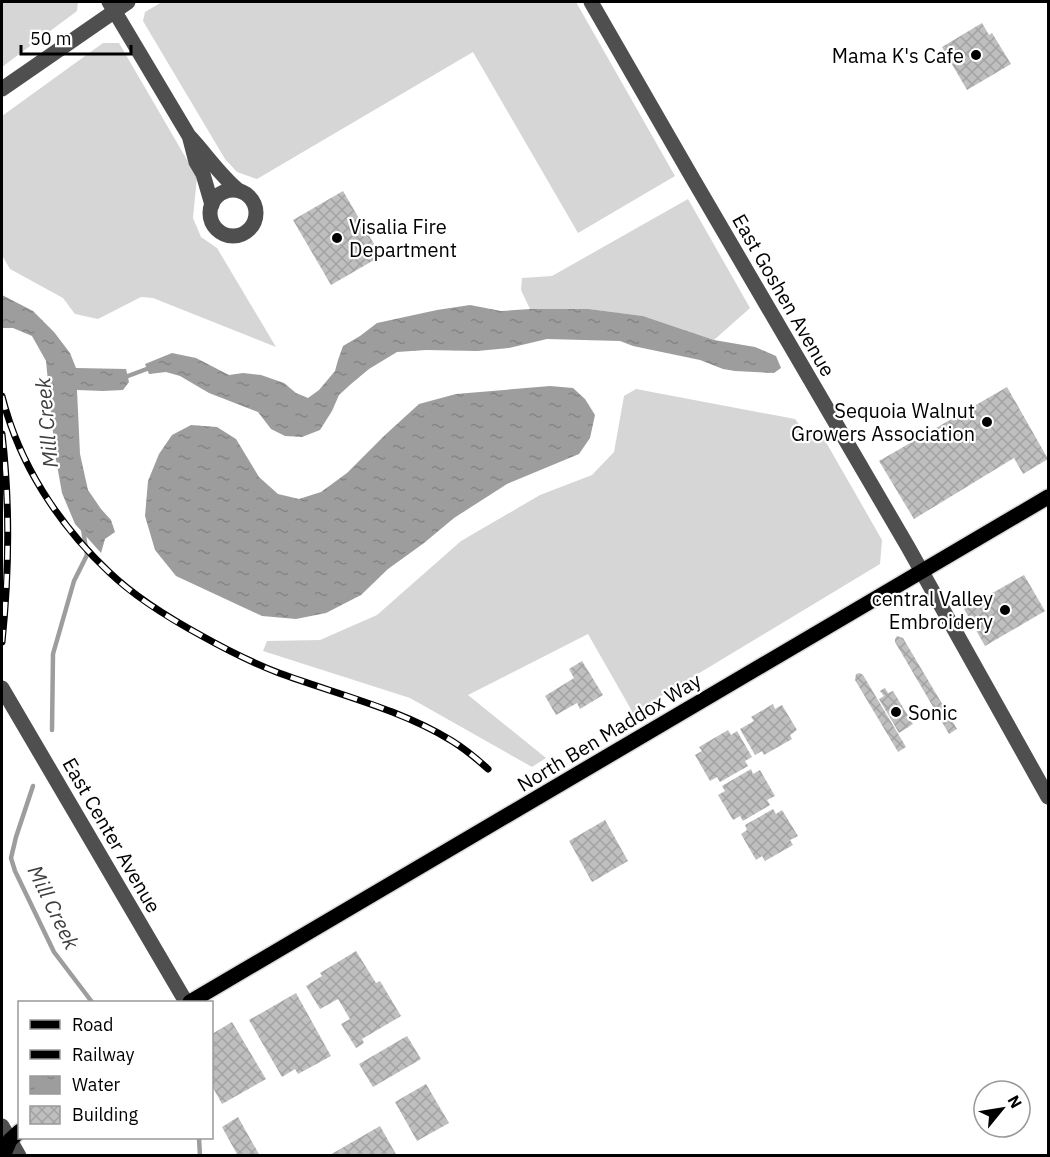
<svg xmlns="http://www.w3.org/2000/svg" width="1050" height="1157" font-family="'IBM Plex Sans',sans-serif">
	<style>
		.grass { fill: #d6d6d6 }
		.water { fill: url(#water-ripples) }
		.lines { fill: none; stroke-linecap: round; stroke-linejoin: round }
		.stream { stroke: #9d9d9d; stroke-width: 4.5 }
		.building { fill: url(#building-cross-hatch) }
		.major-casing { stroke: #dbdbdb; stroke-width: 18 }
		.minor { stroke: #4f4f4f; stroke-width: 15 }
		.major { stroke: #000; stroke-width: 15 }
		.rail-casing { stroke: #000; stroke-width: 7 }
		.rail { stroke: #fff; stroke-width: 4.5; stroke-dasharray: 14; stroke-linecap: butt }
		.poi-dot { fill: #000; stroke: #fff; stroke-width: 2 }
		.labels { text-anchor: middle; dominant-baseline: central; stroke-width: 4.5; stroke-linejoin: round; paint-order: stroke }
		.poi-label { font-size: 20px; fill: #000; stroke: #fff; text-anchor: end }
		.street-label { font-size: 20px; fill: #000; stroke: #fff }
		.water-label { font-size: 21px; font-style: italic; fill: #3e3e3e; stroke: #fff }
	</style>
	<defs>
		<pattern id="water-ripples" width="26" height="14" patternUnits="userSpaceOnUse" patternTransform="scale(1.5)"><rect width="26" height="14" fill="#9d9d9d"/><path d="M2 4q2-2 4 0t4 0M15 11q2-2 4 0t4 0" fill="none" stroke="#858585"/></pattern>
		<pattern id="building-cross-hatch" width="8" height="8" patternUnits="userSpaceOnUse" patternTransform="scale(1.5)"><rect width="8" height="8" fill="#bfbfbf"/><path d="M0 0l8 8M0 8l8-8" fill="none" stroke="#a2a2a2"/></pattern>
	</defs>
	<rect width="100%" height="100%" fill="#fff"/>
	<g class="grass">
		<polygon points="2,2 78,2 77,11 2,67"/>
		<polygon points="162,2 576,2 675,176 578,233 473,52 257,179 237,172 225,159 143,21 145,12"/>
		<polygon points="103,43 119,43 197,177 193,218 201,237 217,248 276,347 153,298 141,297 98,319 75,314 63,298 10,269 3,257 2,252 2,116"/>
		<polygon points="688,199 750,308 714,340 643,316 589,309 530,309 521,290 522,278 552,276"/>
		<polygon points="636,389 795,419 807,435 823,437 882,540 880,564 633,713 588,634 468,695 546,758 532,767 410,698 263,651 267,641 320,640 377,615 461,541 540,495 592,475 614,452 624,396"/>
	</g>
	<g class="water">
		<polygon points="2,295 33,311 54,332 70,353 76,368 126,369 129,382 123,390 103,391 77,390 80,454 88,490 101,509 111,520 115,532 105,539 101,553 75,524 62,493 55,454 46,361 32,336 13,328 2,328"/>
		<polygon points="470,305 501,311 530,309 589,309 643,316 714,340 755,347 776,356 781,368 774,373 735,371 723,369 700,360 633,346 620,341 547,339 509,348 477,351 426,350 397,352 369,369 351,384 339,395 332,411 320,430 302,437 285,436 271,429 258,412 209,393 180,376 166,372 149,374 145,364 172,353 196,358 229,375 243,373 261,375 284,383 296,393 308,398 319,390 335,371 338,360 343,346 360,336 377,323 437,310"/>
		<polygon points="550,386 573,388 585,399 595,415 590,438 579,454 507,484 454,518 424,543 388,569 361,595 326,613 296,619 262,616 176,576 155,550 145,516 148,481 159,454 172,435 191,425 217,427 236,439 259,477 278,494 299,499 321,492 347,473 385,435 419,404 456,394"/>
	</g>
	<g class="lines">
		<g class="stream">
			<polyline points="123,377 128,376 152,367"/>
			<polyline points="52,730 53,654 74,581 87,555 83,529"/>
			<polyline points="33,786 16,837 11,858 15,871 54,952 92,1002"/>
			<polyline points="199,1138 200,1156"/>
		</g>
	</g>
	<g class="building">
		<polygon points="982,23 989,35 992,33 1011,64 967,90 942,47"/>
		<polygon points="343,191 381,256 331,285 293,220"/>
		<polygon points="1007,387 1048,459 1023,474 1014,458 914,519 879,461"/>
		<polygon points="1024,575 1045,611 985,646 964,609"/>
		<polygon points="897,636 903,638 957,729 949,734 895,642 895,639"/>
		<polygon points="582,661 603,695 580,709 577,703 556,715 545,696 574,678 569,669"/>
		<polygon points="860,673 863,675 906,747 898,752 855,680 856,674"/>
		<polygon points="885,688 888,693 893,691 913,724 899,733 879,699 884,696 880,691"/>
		<polygon points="773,704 775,709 782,705 797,730 790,735 792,739 764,755 762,751 755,755 740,729 754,721 751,717"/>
		<polygon points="728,730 731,735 737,731 752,757 745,761 748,766 720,782 717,777 710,781 695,755 702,751 699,747"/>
		<polygon points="751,769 753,774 760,770 775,796 767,800 770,805 743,821 740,816 733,820 718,795 725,791 722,786"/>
		<polygon points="773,809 776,814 782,810 798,836 790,840 793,845 765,861 762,856 756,860 741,834 747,830 745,825"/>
		<polygon points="605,820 628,861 592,882 569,841"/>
		<polygon points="356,951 376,983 380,981 401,1016 362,1039 364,1043 356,1048 341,1024 350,1019 338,999 320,1009 306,986 322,976 320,973"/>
		<polygon points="296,993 331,1056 298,1074 295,1069 282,1077 249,1020"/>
		<polygon points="232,1022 266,1079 222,1104 212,1086 212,1034"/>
		<polygon points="407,1036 421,1059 373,1087 359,1064"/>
		<polygon points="426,1084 449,1123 417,1141 395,1102"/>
		<polygon points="238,1117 260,1156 238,1156 222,1127"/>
		<polygon points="380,1126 397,1156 328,1156"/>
	</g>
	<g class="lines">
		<defs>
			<g id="major">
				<polyline points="190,1002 1048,497"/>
				<polyline points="3,1156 10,1140 20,1131"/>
			</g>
		</defs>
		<use href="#major" class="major-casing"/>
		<g class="minor">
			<path d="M 109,2 L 189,136 C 206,154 219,174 238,190"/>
			<polyline points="591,2 693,179 908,547 1048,797"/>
			<polyline points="2,89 128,2"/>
			<polyline points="190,139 196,162 203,174 212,205"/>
			<circle cx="233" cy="213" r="23"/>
			<polyline points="2,688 186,1002"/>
			<polyline points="2,1126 19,1156"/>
		</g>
		<use href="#major" class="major"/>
		<defs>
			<g id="rail">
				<path d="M 2,396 C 19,464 58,524 109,572 C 136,598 169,618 202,636 C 227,650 253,663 279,673 C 336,694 400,709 452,741 C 465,749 477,759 488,769"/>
				<path d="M 2,434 C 10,502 9,574 2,642"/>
			</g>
		</defs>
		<use href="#rail" class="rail-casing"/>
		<use href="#rail" class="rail"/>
	</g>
	<g class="poi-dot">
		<circle cx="976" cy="55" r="6"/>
		<circle cx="337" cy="238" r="6"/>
		<circle cx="987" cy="422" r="6"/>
		<circle cx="1005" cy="610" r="6"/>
		<circle cx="896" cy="712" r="6"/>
	</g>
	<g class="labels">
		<g class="poi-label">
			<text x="964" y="55">Mama K's Cafe</text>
			<text x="349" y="226" text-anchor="start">Visalia Fire<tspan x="349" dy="23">Department</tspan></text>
			<text x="975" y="410">Sequoia Walnut<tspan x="975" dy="23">Growers Association</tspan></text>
			<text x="993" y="598">central Valley<tspan x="993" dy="23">Embroidery</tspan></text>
			<text x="908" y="712" text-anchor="start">Sonic</text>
		</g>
		<g class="street-label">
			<text transform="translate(784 295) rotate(60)">East Goshen Avenue</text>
			<text transform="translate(609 732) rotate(-31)">North Ben Maddox Way</text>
			<text transform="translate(112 835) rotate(60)">East Center Avenue</text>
		</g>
		<g class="water-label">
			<text transform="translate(46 423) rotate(-95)">Mill Creek</text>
			<text transform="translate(54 907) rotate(64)">Mill Creek</text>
		</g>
	</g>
	<rect width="1050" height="1157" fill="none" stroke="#000000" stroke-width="6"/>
	<rect x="18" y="1001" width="195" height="138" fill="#ffffff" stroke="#999999" stroke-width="1.5"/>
	<rect x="30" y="1020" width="30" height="9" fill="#000000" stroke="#999999" stroke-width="1.5"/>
	<text x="72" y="1031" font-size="18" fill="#000000">Road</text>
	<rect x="30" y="1050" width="30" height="9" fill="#000000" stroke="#999999" stroke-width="1.5"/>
	<text x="72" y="1061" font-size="18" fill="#000000">Railway</text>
	<rect x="30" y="1076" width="30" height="18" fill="url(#water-ripples)" stroke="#999999" stroke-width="1.5"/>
	<text x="72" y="1091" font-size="18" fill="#000000">Water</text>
	<rect x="30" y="1106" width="30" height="18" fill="url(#building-cross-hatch)" stroke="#999999" stroke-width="1.5"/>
	<text x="72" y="1121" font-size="18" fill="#000000">Building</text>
	<g transform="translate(1002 1109) rotate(60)"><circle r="28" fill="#ffffff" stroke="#999999" stroke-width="1.5"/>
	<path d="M0-4.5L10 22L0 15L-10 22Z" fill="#000000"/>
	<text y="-9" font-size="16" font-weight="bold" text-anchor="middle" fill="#000000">N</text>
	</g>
	<path d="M21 45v9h110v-9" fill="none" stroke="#000000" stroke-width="3"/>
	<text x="30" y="45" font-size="18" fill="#000000" stroke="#ffffff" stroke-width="4.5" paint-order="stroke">50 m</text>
</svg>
